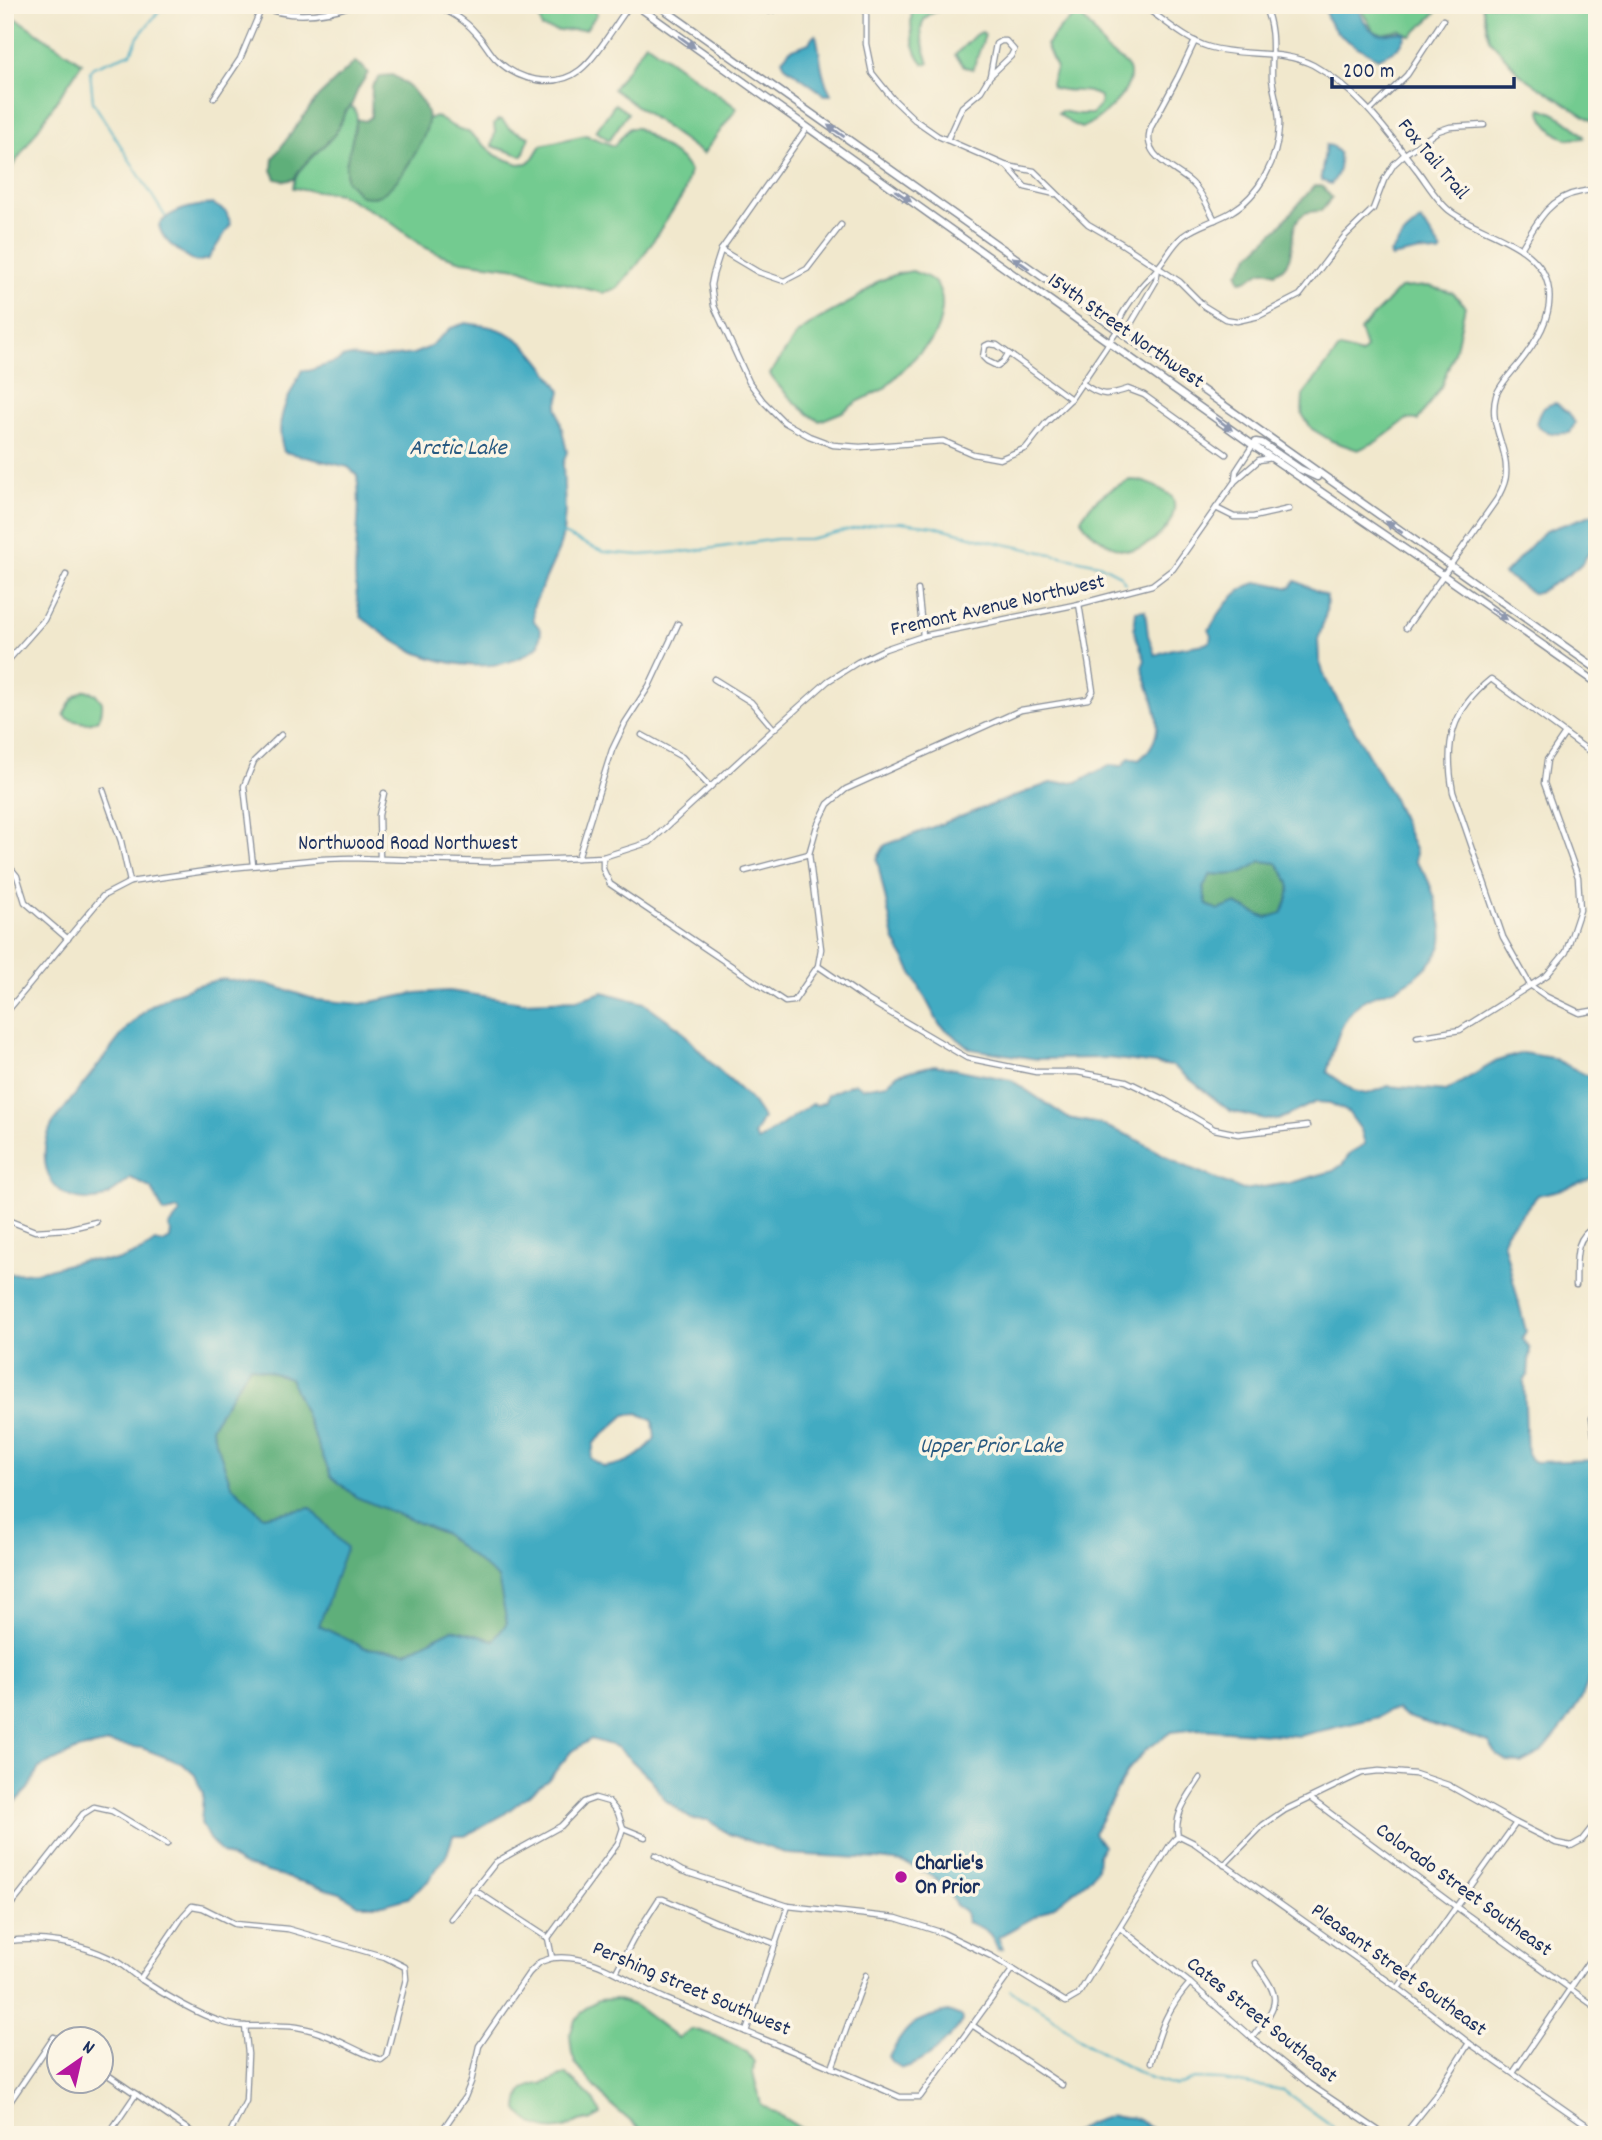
<svg xmlns="http://www.w3.org/2000/svg" width="1602" height="2140" font-family="Dekko,sans-serif">
	<style>
		.green { fill: #73cb90; stroke: #477d77; stroke-width: 2 }
		.forest { fill: #5eaf7a; stroke: #3c6f6c; stroke-width: 2 }
		.water { fill: #42abc2; stroke: #2e6d90; stroke-width: 2; fill-rule: evenodd }
		.lines { fill: none; stroke-linecap: round; stroke-linejoin: round }
		.stream { stroke: #42abc2; stroke-width: 2 }
		.minor-casing { stroke: #868c96; stroke-width: 7 }
		.tertiary-casing { stroke: #868c96; stroke-width: 9 }
		.minor { stroke: #fff; stroke-width: 4.5 }
		.tertiary { stroke: #fff; stroke-width: 6 }
		.oneway { fill: #8d97ae }
		.poi-dot { fill: #b5179e; stroke: #fcf5e5; stroke-width: 2.5 }
		.labels { text-anchor: middle; dominant-baseline: central; stroke-width: 7; stroke-linejoin: round; paint-order: stroke }
		.street-label { font-size: 21px; fill: #1b2f5e; stroke: #fcf5e5 }
		.poi-label { font-size: 21px; font-weight: bold; fill: #1b2f5e; stroke: #fcf5e5; text-anchor: start }
		.water-label { font-size: 23px; font-style: italic; fill: #295a81; stroke: #fcf5e5 }
	</style>
	<rect width="100%" height="100%" fill="#fcf5e5"/>
	<filter id="ink" filterUnits="userSpaceOnUse"><feTurbulence type="fractalNoise" baseFrequency=".0143" numOctaves="2"/><feDisplacementMap in="SourceGraphic" scale="14" xChannelSelector="R" yChannelSelector="G"/><feConvolveMatrix kernelMatrix="1 2 1 2 8 2 1 2 1" color-interpolation-filters="sRGB"/></filter>
	<filter id="wash" filterUnits="userSpaceOnUse"><feTurbulence type="fractalNoise" baseFrequency=".00686" numOctaves="4" result="noise"/><feDisplacementMap in="SourceGraphic" scale="28" xChannelSelector="R" yChannelSelector="G"/><feGaussianBlur stdDeviation="1.57" result="paint"/><feColorMatrix in="noise" values="0 0 0 0 0 0 0 0 0 0 0 0 0 0 0 0 0 1.4 0 .05"/><feComposite in="paint" operator="in"/></filter>
	<g filter="url(#wash)">
		<rect width="100%" height="100%" fill="#f1e8cd"/>
		<g class="green">
			<polygon points="536,5 591,5 597,14 586,29 558,31 542,28"/>
			<path d="M 913,5 L 967,5 C 920,12 913,17 929,63 L 924,64 C 911,51 909,23 913,5 Z"/>
			<polygon points="1358,5 1442,5 1432,17 1411,36 1400,30 1382,34 1374,31"/>
			<polygon points="1482,5 1597,5 1597,124 1521,75 1489,39"/>
			<polygon points="5,11 82,63 5,178"/>
			<path d="M 1077,15 C 1088,20 1097,37 1105,48 C 1111,56 1124,59 1129,69 C 1137,89 1098,122 1081,128 L 1070,123 L 1058,113 L 1061,111 L 1077,114 L 1092,114 L 1100,105 L 1101,97 C 1087,87 1067,94 1052,87 L 1051,83 L 1056,68 L 1046,45 L 1061,27 Z"/>
			<polygon points="982,32 985,35 973,69 965,67 955,55 975,35"/>
			<polygon points="646,43 737,108 703,154 613,89"/>
			<polygon points="615,104 628,113 609,140 596,131"/>
			<path d="M 351,106 L 356,112 L 357,119 L 346,165 L 421,142 L 428,119 L 435,116 L 454,127 L 468,132 L 497,156 L 519,164 L 527,163 L 533,158 L 541,145 L 586,135 L 614,146 L 629,128 L 637,128 L 681,159 L 690,171 L 684,193 L 638,264 L 618,288 L 603,293 L 541,277 L 518,268 L 462,261 L 439,254 L 424,247 L 385,218 L 340,194 L 293,188 C 295,165 321,152 334,135 C 342,126 342,114 351,106 Z"/>
			<path d="M 1541,108 C 1556,113 1572,123 1583,135 L 1584,138 C 1578,139 1572,139 1566,138 C 1554,135 1540,119 1541,108 Z"/>
			<polygon points="498,120 502,120 509,128 529,137 523,156 492,146 495,132 494,124"/>
			<path d="M 912,271 C 919,274 928,276 933,281 C 949,295 941,326 931,341 L 884,389 L 859,401 L 842,412 L 820,421 C 809,417 776,386 770,374 L 797,334 L 817,320 L 854,300 L 879,281 L 897,274 Z"/>
			<polygon points="1428,286 1453,293 1465,306 1457,344 1441,387 1418,420 1407,419 1378,441 1358,450 1332,441 1312,429 1302,414 1303,395 1340,348 1361,354 1366,348 1360,330 1400,288"/>
			<path d="M 1130,480 C 1142,480 1150,483 1160,489 C 1164,491 1171,494 1173,499 C 1181,522 1149,550 1128,550 C 1118,550 1107,544 1099,538 C 1091,533 1085,528 1081,519 C 1093,499 1109,489 1130,480 Z"/>
			<path d="M 86,690 L 96,694 L 102,702 C 104,727 84,725 67,718 L 64,714 C 69,703 74,695 86,690 Z"/>
			<polygon points="615,1999 636,2006 678,2038 693,2029 719,2037 747,2052 754,2062 753,2072 761,2104 802,2129 827,2135 647,2135 610,2104 576,2065 572,2054 570,2035 575,2020 589,2005 599,2000"/>
			<path d="M 566,2074 C 578,2087 597,2097 601,2115 L 590,2121 C 578,2117 574,2126 564,2128 C 546,2133 528,2124 518,2110 C 519,2093 523,2086 540,2084 C 548,2083 558,2077 566,2074 Z"/>
		</g>
		<g class="forest">
			<polygon points="355,62 362,66 368,73 358,89 351,106 345,112 336,133 302,167 294,179 285,181 276,179 272,170 273,158 318,97"/>
			<path d="M 392,75 C 406,82 428,102 428,120 C 427,140 396,190 377,196 C 372,198 366,196 361,196 L 346,180 L 346,165 L 357,119 L 365,121 L 371,117 L 372,86 L 381,76 Z"/>
			<path d="M 1314,186 L 1322,186 L 1332,198 L 1321,211 C 1316,211 1308,211 1304,214 C 1283,226 1303,261 1275,273 C 1257,265 1256,281 1240,281 L 1238,273 L 1251,254 L 1279,227 Z"/>
			<path d="M 1261,861 L 1277,863 C 1293,883 1293,889 1282,913 L 1266,918 L 1236,904 L 1218,910 L 1207,905 L 1203,888 L 1211,874 C 1235,876 1242,875 1261,861 Z"/>
			<polygon points="250,1366 290,1378 331,1476 356,1497 443,1533 499,1578 507,1623 494,1640 453,1629 406,1652 365,1648 319,1626 311,1508 263,1516 231,1485 211,1427"/>
		</g>
		<g class="water">
			<path d="M 1325,5 L 1356,5 C 1363,20 1370,37 1389,34 C 1397,33 1399,31 1406,34 C 1403,48 1390,53 1378,58 C 1357,47 1324,32 1325,5 Z"/>
			<path d="M 816,35 C 821,55 820,75 831,94 L 829,95 L 825,95 L 785,66 L 782,59 L 790,50 L 809,43 L 812,37 Z"/>
			<path d="M 1326,145 L 1332,146 L 1339,153 C 1340,166 1340,174 1331,184 L 1322,181 L 1321,177 Z"/>
			<path d="M 213,204 L 226,212 L 231,224 L 208,259 L 196,262 C 181,252 162,243 159,225 C 171,209 194,206 213,204 Z"/>
			<polygon points="1421,220 1442,251 1440,254 1421,251 1391,257 1390,254 1405,234"/>
			<path d="M 466,323 C 475,325 485,325 494,328 C 526,336 544,366 561,391 L 557,407 L 567,452 L 563,464 L 565,510 L 563,534 L 559,549 L 533,607 L 534,621 L 541,630 L 539,645 C 504,678 440,666 401,645 C 387,638 374,626 361,617 C 347,569 364,522 357,475 L 348,467 L 284,452 C 273,419 288,399 302,370 L 308,371 L 339,361 L 341,358 L 351,356 L 372,359 L 413,354 L 428,348 L 451,328 Z"/>
			<path d="M 1556,403 L 1569,413 L 1575,423 L 1570,433 C 1557,434 1545,435 1536,424 C 1539,412 1543,405 1556,403 Z"/>
			<path d="M 1597,513 L 1597,546 C 1588,551 1588,556 1582,563 C 1572,574 1548,587 1534,594 L 1504,574 L 1545,531 Z"/>
			<path d="M 1296,581 L 1327,596 L 1326,613 L 1318,640 L 1319,660 L 1326,680 L 1393,798 L 1416,852 L 1415,861 C 1418,865 1422,870 1425,874 C 1433,889 1445,926 1442,942 C 1438,960 1418,976 1403,985 C 1391,992 1374,993 1363,1001 C 1340,1016 1334,1048 1327,1072 L 1354,1091 L 1367,1094 L 1388,1086 L 1446,1091 L 1497,1061 L 1523,1053 L 1553,1058 L 1590,1077 L 1597,1083 L 1597,1176 L 1563,1189 L 1538,1195 L 1506,1232 L 1503,1241 L 1526,1331 L 1522,1338 L 1530,1349 L 1528,1375 L 1524,1381 L 1527,1453 L 1531,1460 L 1535,1462 L 1597,1460 L 1597,1659 L 1581,1699 L 1566,1723 L 1542,1752 L 1521,1763 L 1508,1762 L 1497,1755 L 1489,1742 L 1404,1716 L 1397,1710 L 1387,1711 L 1379,1717 L 1299,1736 L 1198,1729 L 1171,1732 L 1146,1750 L 1128,1770 L 1094,1833 L 1103,1846 L 1098,1856 L 1097,1869 L 1088,1880 L 1058,1904 L 998,1937 L 1003,1949 L 998,1950 C 992,1932 985,1928 967,1922 L 965,1911 L 956,1905 L 948,1891 L 934,1877 L 903,1862 L 878,1859 L 788,1854 L 729,1834 L 708,1820 L 691,1819 L 665,1800 L 650,1778 L 617,1747 L 591,1739 L 570,1753 L 548,1780 L 503,1815 L 465,1836 L 453,1836 L 447,1854 L 428,1881 L 408,1898 L 383,1905 L 359,1905 L 340,1893 L 244,1865 L 222,1853 L 209,1839 L 201,1823 L 203,1794 L 195,1775 L 183,1764 L 142,1748 L 108,1743 L 77,1750 L 39,1768 L 28,1789 L 5,1812 L 5,1278 L 9,1274 L 37,1272 L 84,1260 L 117,1261 L 142,1251 L 155,1242 L 163,1243 L 170,1239 L 171,1232 L 169,1227 L 180,1213 L 178,1209 L 164,1213 L 152,1189 L 131,1178 C 122,1185 111,1196 99,1199 C 93,1201 83,1200 77,1199 C 42,1191 38,1150 53,1123 L 128,1027 L 148,1008 L 171,995 L 194,986 L 222,979 L 267,984 L 317,1000 L 361,1004 L 416,993 L 449,991 L 522,1002 L 577,1000 L 603,992 L 644,1003 L 679,1028 L 711,1063 L 750,1099 L 763,1118 L 754,1136 L 758,1141 L 812,1104 L 818,1105 L 825,1102 L 827,1095 L 854,1083 L 863,1088 L 887,1084 L 898,1074 L 934,1065 L 1011,1080 L 1068,1118 L 1100,1124 L 1132,1137 L 1180,1164 L 1243,1190 L 1290,1183 L 1333,1171 L 1343,1164 L 1350,1153 L 1365,1144 L 1361,1130 L 1348,1112 L 1330,1103 L 1316,1102 L 1278,1120 L 1264,1119 L 1230,1111 L 1173,1066 L 1108,1058 L 1037,1059 L 971,1049 L 939,1024 L 894,939 L 877,859 L 885,845 L 1050,783 L 1077,782 L 1110,765 L 1122,766 L 1129,758 L 1139,760 C 1172,733 1152,702 1142,667 L 1145,660 L 1134,631 L 1136,611 L 1145,610 L 1148,635 L 1155,655 L 1172,649 L 1205,644 L 1210,641 L 1211,635 L 1209,630 C 1220,611 1234,589 1256,583 C 1267,581 1280,586 1290,588 ZM 1261,861 L 1277,863 C 1293,883 1293,890 1282,913 L 1266,918 L 1235,904 L 1218,910 L 1207,905 L 1203,888 L 1211,874 C 1235,876 1242,875 1261,861 ZM 250,1366 L 290,1378 L 331,1476 L 356,1497 L 443,1533 L 498,1578 L 507,1623 L 494,1640 L 453,1629 L 406,1652 L 365,1648 L 319,1626 L 346,1548 L 311,1508 L 263,1516 L 231,1485 L 211,1427 ZM 638,1413 L 653,1421 L 655,1439 C 639,1457 628,1464 604,1467 L 591,1458 L 594,1443 L 625,1415 Z"/>
			<path d="M 948,2012 L 961,2017 L 962,2021 C 951,2039 924,2064 902,2068 L 892,2062 L 889,2057 C 907,2025 911,2020 948,2012 Z"/>
			<path d="M 1110,2116 C 1118,2118 1126,2116 1134,2118 C 1143,2121 1152,2129 1159,2135 L 1071,2135 L 1087,2124 Z"/>
		</g>
		<g class="lines">
			<g class="stream">
				<polyline points="164,5 138,37 131,53 93,67 90,71 93,102 165,216"/>
				<polyline points="561,533 604,552 640,555 693,551 777,539 809,539 883,522 901,522 934,526 985,540 1099,564 1120,575 1125,583"/>
				<polyline points="1010,1990 1049,2014 1086,2044 1150,2079 1175,2086 1194,2079 1222,2080 1283,2090 1331,2125 1338,2135"/>
			</g>
		</g>
	</g>
	<g filter="url(#ink)">
		<g class="lines">
			<defs>
				<g id="minor">
					<path d="M 257,5 C 288,19 322,16 353,5"/>
					<polyline points="328,5 330,12"/>
					<path d="M 435,5 C 450,12 464,19 475,32 C 483,40 488,50 495,58 C 516,80 554,90 580,70 C 597,57 616,23 630,5"/>
					<polyline points="763,5 769,11 777,9 779,5"/>
					<polyline points="866,5 866,44 872,73 892,98 915,120 938,136 1007,166 1034,171 1088,224 1119,242 1180,282 1204,306 1225,319 1237,321 1259,316 1300,295 1344,237 1373,209 1384,180 1394,164 1405,154 1438,131 1450,127 1484,125"/>
					<path d="M 1142,5 C 1163,19 1185,40 1209,47 C 1242,57 1282,49 1313,65 C 1357,89 1387,131 1417,170 C 1427,183 1437,201 1450,211 C 1480,234 1538,242 1548,285 C 1555,315 1535,344 1517,366 C 1510,374 1499,386 1496,396 C 1488,424 1508,447 1506,474 C 1506,483 1501,491 1497,499 L 1406,628"/>
					<path d="M 1195,41 L 1178,77 L 1151,127 C 1140,157 1174,167 1192,183 C 1203,193 1208,208 1215,220"/>
					<polyline points="214,98 240,59 262,7"/>
					<polyline points="1370,111 1407,75 1443,20"/>
					<path d="M 807,128 L 721,250 L 713,275 L 711,285 L 714,306 L 749,382 L 763,401 L 784,422 L 809,436 L 833,445 L 860,447 L 943,441 L 973,454 L 1000,459 L 1026,448 L 1046,423 L 1071,399 L 1117,331 C 1118,315 1131,302 1139,289 C 1146,280 1154,274 1160,265 C 1168,255 1173,244 1183,236 C 1197,225 1216,221 1231,212 C 1260,195 1278,159 1279,126 C 1280,110 1274,95 1272,79 C 1271,52 1276,32 1264,5"/>
					<polyline points="947,140 962,107 981,91 990,76 996,44 1001,41 1006,41 1014,50 1011,56 990,76"/>
					<polyline points="1007,166 1025,187 1055,194"/>
					<path d="M 1521,249 C 1536,224 1549,197 1580,192 C 1586,191 1590,189 1597,191"/>
					<polyline points="721,250 758,272 784,281 807,269 841,225"/>
					<polyline points="1118,331 1129,327 1156,281 1158,268"/>
					<polyline points="1008,354 1003,362 997,366 987,361 983,357 985,346 989,344 997,345 1071,399"/>
					<path d="M 1082,383 C 1101,397 1107,396 1128,389 L 1144,395 L 1226,454"/>
					<polyline points="1235,480 1236,471 1253,445"/>
					<polyline points="1216,508 1234,517 1253,517 1289,509"/>
					<polyline points="918,590 923,636"/>
					<polyline points="5,664 44,620 66,575"/>
					<polyline points="714,679 751,702 774,729"/>
					<polyline points="642,735 682,757 710,787"/>
					<path d="M 1597,757 L 1491,679 C 1451,711 1444,743 1453,792 L 1503,937 L 1530,985 L 1547,997 L 1580,1013 L 1597,1010"/>
					<polyline points="103,790 121,841 130,882"/>
					<polyline points="603,857 603,869 610,884 785,1002 794,1001 818,966 821,949 809,854 817,826 828,804 846,789 1021,710 1088,699 1093,691 1079,604"/>
					<polyline points="578,858 612,750 625,723 649,686 678,624"/>
					<polyline points="380,859 379,815 384,793"/>
					<polyline points="5,861 17,876 25,902 68,939"/>
					<polyline points="253,865 244,786 254,761 281,735"/>
					<polyline points="745,871 809,854"/>
					<polyline points="818,966 863,997 967,1058 1036,1072 1077,1072 1126,1081 1165,1100 1214,1129 1238,1134 1307,1126"/>
					<polyline points="5,1014 103,896 130,882 219,869 322,859 350,858 489,862 603,857 650,842 774,729 828,681 858,662 885,649 923,636 1079,604 1152,585 1173,569 1235,481 1259,460 1272,458"/>
					<polyline points="1417,1037 1460,1030 1547,975 1566,952 1580,910 1578,877 1544,783 1547,760 1564,735"/>
					<polyline points="5,1219 35,1231 67,1229 96,1222"/>
					<path d="M 1576,1285 C 1577,1262 1572,1237 1597,1226"/>
					<polyline points="1594,1435 1592,1418 1597,1408"/>
					<polyline points="1311,1799 1455,1906 1597,2008"/>
					<polyline points="623,1828 645,1837"/>
					<path d="M 1178,1838 C 1173,1814 1188,1797 1200,1778"/>
					<polyline points="655,1855 682,1871 788,1906 896,1918 943,1933 991,1956 1066,2002 1078,1995 1170,1845 1175,1839 1180,1836 1194,1843 1398,1988 1469,2043 1597,2132"/>
					<polyline points="1224,1865 1263,1825 1285,1810 1362,1773 1379,1771 1415,1774 1448,1785 1516,1823 1556,1843 1571,1846 1582,1840 1597,1821"/>
					<path d="M 473,1889 L 548,1938 L 552,1958 C 595,1953 629,1983 666,1999 C 744,2031 823,2063 900,2097 L 920,2097 L 1013,1969"/>
					<polyline points="5,1910 16,1899 83,1814 94,1807 112,1811 167,1844"/>
					<polyline points="451,1919 496,1862 561,1826 584,1802 595,1798 609,1802 618,1813 623,1828 618,1843 548,1938"/>
					<polyline points="1120,1928 1190,1983 1252,2038 1309,2084 1385,2135"/>
					<path d="M 5,1944 L 8,1941 C 43,1937 80,1943 112,1959 C 123,1964 132,1974 142,1980 C 163,1994 199,2015 222,2022 C 248,2031 276,2022 302,2028 C 330,2033 354,2051 381,2060 L 386,2056 L 406,1979 L 405,1967 L 385,1957 L 288,1929 L 235,1924 L 203,1908 L 192,1906 L 183,1916 L 140,1979"/>
					<polyline points="616,1972 634,1938 659,1899 663,1899 716,1922 776,1944"/>
					<polyline points="1398,1988 1516,1823"/>
					<polyline points="972,2025 1062,2085"/>
					<polyline points="746,2032 788,1906"/>
					<path d="M 1252,2038 C 1279,2002 1283,2001 1255,1963"/>
					<path d="M 1151,2062 C 1161,2028 1166,2010 1190,1983"/>
					<polyline points="832,2068 866,1975"/>
					<polyline points="102,2071 196,2135"/>
					<polyline points="1513,2073 1597,1949"/>
					<polyline points="5,2109 54,2037 60,2041"/>
					<polyline points="108,2135 136,2094"/>
					<polyline points="229,2135 246,2101 248,2054 245,2026"/>
					<polyline points="439,2135 465,2097 471,2082 479,2046 529,1973 540,1962 552,1958"/>
					<polyline points="1404,2135 1436,2095 1469,2043"/>
				</g>
				<g id="tertiary">
					<polyline points="636,5 1257,448 1443,575 1597,683"/>
					<polyline points="658,5 1597,669"/>
					<polyline points="1253,445 1256,442 1262,443 1300,469 1317,477"/>
				</g>
			</defs>
			<use href="#minor" class="minor-casing"/>
			<use href="#tertiary" class="tertiary-casing"/>
			<use href="#minor" class="minor"/>
			<use href="#tertiary" class="tertiary"/>
		</g>
		<defs><path id="oneway-solid" d="M-6-.8H1V-3.2L6.5 0L1 3.2V.8H-6Z" transform="scale(1.75)"/></defs>
		<g class="oneway">
			<use href="#oneway-solid" transform="translate(687 42) rotate(36)"/>
			<use href="#oneway-solid" transform="translate(836 131) rotate(-145)"/>
			<use href="#oneway-solid" transform="translate(903 196) rotate(35)"/>
			<use href="#oneway-solid" transform="translate(1021 263) rotate(-145)"/>
			<use href="#oneway-solid" transform="translate(1224 424) rotate(36)"/>
			<use href="#oneway-solid" transform="translate(1394 527) rotate(-145)"/>
			<use href="#oneway-solid" transform="translate(1499 614) rotate(35)"/>
		</g>
	</g>
	<circle class="poi-dot" cx="901" cy="1877" r="7"/>
	<g class="labels">
		<g class="street-label">
			<text transform="translate(1432 160) rotate(50)">Fox Tail Trail</text>
			<text transform="translate(1125 332) rotate(35)">154th Street Northwest</text>
			<text transform="translate(998 607) rotate(-13)">Fremont Avenue Northwest</text>
			<text x="408" y="845">Northwood Road Northwest</text>
			<text transform="translate(1463 1891) rotate(36)">Colorado Street Southeast</text>
			<text transform="translate(1398 1971) rotate(36)">Pleasant Street Southeast</text>
			<text transform="translate(691 1990) rotate(23)">Pershing Street Southwest</text>
			<text transform="translate(1261 2021) rotate(39)">Cates Street Southeast</text>
		</g>
		<g class="poi-label">
			<text x="915" y="1865">Charlie's<tspan x="915" dy="24">On Prior</tspan></text>
		</g>
		<g class="water-label">
			<text x="458" y="449">Arctic Lake</text>
			<text x="991" y="1447">Upper Prior Lake</text>
		</g>
	</g>
	<rect width="1602" height="2140" fill="none" stroke="#fcf5e5" stroke-width="28"/>
	<g transform="translate(80 2060) rotate(34)"><circle r="33" fill="#fcf5e5" stroke="#a2a6af" stroke-width="2"/>
	<path d="M0-5L12 26L0 18L-12 26Z" fill="#b5179e"/>
	<text y="-10" font-size="19" font-weight="bold" text-anchor="middle" fill="#1b2f5e">N</text>
	</g>
	<path d="M1332 77v10h182v-10" fill="none" stroke="#1b2f5e" stroke-width="3.5"/>
	<text x="1343" y="77" font-size="21" fill="#1b2f5e" stroke="#fcf5e5" stroke-width="5" paint-order="stroke">200 m</text>
</svg>
